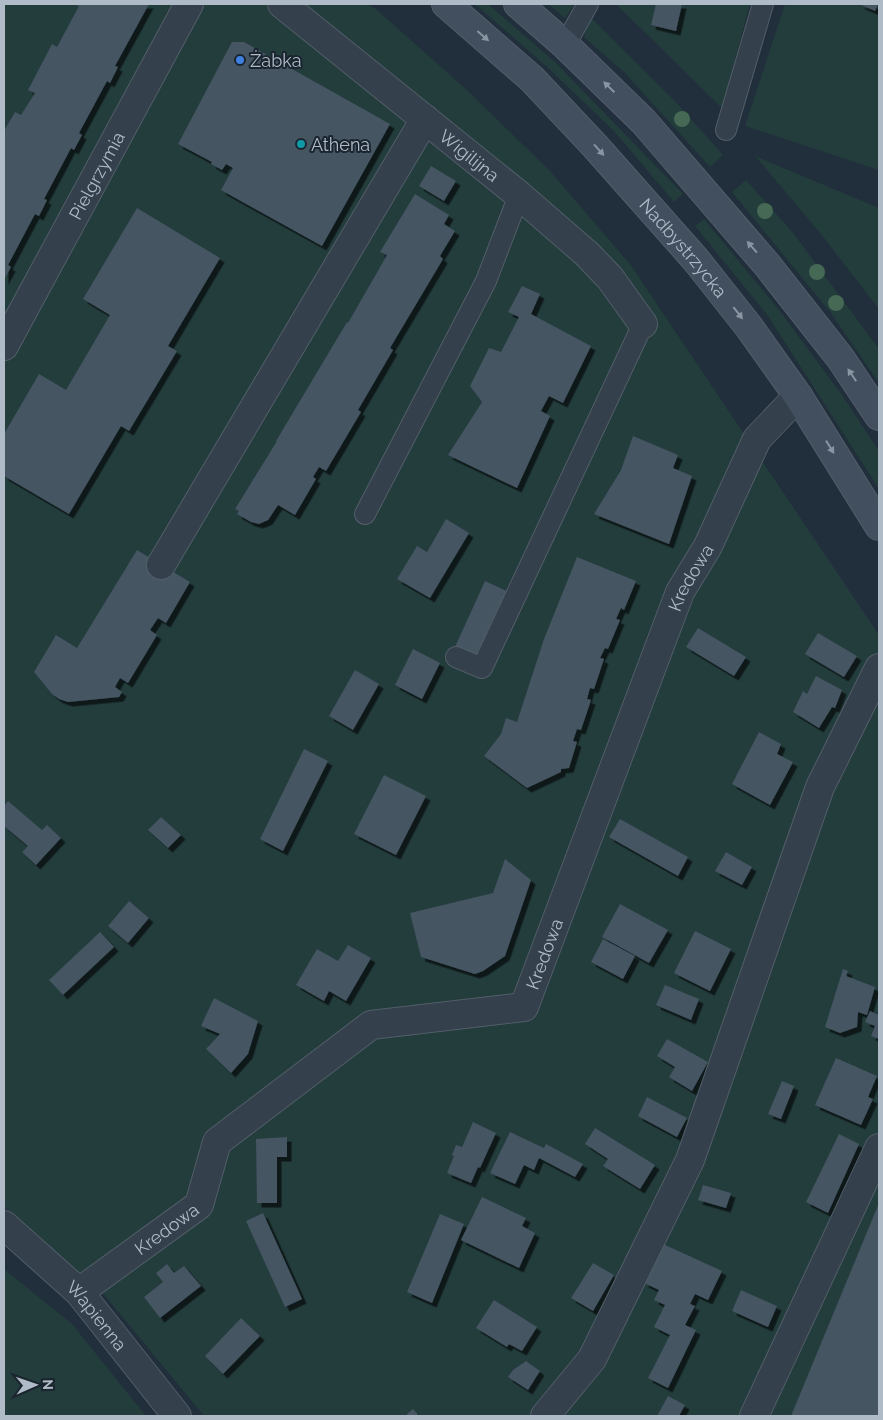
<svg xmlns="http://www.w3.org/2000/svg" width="883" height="1420" font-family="Raleway,sans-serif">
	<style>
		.green { fill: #233c3c }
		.building { fill: #445462; filter: url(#shadow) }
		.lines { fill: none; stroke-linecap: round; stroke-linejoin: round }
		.lane-casing { stroke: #525e69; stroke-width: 22 }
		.street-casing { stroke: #525e69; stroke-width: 30 }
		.secondary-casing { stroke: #525e69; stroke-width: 30 }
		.lane { stroke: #34404b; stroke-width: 20 }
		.street { stroke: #34404b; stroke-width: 28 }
		.secondary { stroke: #424f5e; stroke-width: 28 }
		.tree { fill: #466956 }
		.oneway { fill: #8995a2 }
		.shop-dot { fill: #3f7fe0; stroke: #1a2530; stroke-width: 2 }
		.culture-dot { fill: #0f9aa8; stroke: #1a2530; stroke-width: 2 }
		.labels { text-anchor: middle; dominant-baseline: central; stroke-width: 4; stroke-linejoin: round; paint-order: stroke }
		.poi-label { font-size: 18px; fill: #afbbc7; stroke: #1a2530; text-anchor: start }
		.street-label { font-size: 18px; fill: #afbbc7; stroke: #1a2530 }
	</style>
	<defs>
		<filter id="shadow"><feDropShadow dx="4.5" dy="4.5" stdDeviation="0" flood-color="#0009"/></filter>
	</defs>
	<rect width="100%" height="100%" fill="#212e3b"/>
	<g class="green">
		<polygon points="4,4 367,4 376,9 468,91 550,171 630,264 879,635 879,1416 204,1416 106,1297 4,1207"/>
		<polygon points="475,4 488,4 556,63 683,194 674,202 614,131 546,66"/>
		<polygon points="548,4 575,4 565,18"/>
		<polygon points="616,4 750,4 722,108"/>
		<polygon points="785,4 859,4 874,11 879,4 879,170 745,126"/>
		<polygon points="589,16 674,100 723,155 710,167 624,72 584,37"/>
		<polygon points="755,156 879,208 879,309 820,233"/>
		<polygon points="746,180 794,234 879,349 879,383 830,312 732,192"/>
		<polygon points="704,219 780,311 842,395 879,451 879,489 768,316 695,226"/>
		<polygon points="4,1269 72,1324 146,1416 4,1416"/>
	</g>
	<g class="building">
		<polygon points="75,4 149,4 115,66 118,67 110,83 107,81 79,133 82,135 74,150 71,148 44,199 47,200 39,216 35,214 8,265 11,267 4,280 4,131 15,112 21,115 35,93 28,90 52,44 57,47 79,6"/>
		<polygon points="656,4 682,4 676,31 651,25"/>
		<polygon points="859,4 878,4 875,11"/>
		<polygon points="232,42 244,42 390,124 322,246 221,190 233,168 226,164 222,170 211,164 212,162 178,144"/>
		<polygon points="431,166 456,181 444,201 419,186"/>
		<polygon points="415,194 449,215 444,224 455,231 440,256 443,259 390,348 393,350 358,410 361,412 326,471 319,467 313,477 316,479 295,515 278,505 268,520 259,524 251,522 237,514 239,511 235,509 277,441 276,441 347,322 348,323 387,255 380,252"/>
		<polygon points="137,208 220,258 168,346 177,351 129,431 121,426 69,514 4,476 4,434 39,374 66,390 110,315 83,299"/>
		<polygon points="522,286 540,294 531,314 591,346 563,403 549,396 541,411 550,416 517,488 448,455 482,402 470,386 489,348 501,352 519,317 508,312"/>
		<polygon points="633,436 678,455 673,468 692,476 669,544 594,514 621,470"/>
		<polygon points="446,519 469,533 430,598 397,579 417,546 427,552"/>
		<polygon points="137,550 190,582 166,623 158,618 150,630 157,635 128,683 120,678 115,687 122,692 119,697 68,702 59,699 52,694 34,672 56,635 77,648"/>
		<polygon points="577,557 636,581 624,610 621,608 616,619 620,620 608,649 605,648 600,658 604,659 594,689 590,688 587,699 591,700 581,730 577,729 573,741 577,742 569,768 561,769 561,772 527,788 484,756 501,734 506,718 517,722 544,639"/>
		<polygon points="485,581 513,594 484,660 455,647"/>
		<polygon points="698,628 746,657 734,676 686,647"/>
		<polygon points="818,633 857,656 844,677 805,654"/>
		<polygon points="413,649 440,663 422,699 395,685"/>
		<polygon points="355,670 379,684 353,730 329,716"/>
		<polygon points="816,676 842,690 835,708 832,707 819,728 793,712 803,691 807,694"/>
		<polygon points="759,732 781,744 777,754 793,762 770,805 732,784"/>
		<polygon points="304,749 328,761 283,851 260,839"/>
		<polygon points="384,775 426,796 396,855 354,834"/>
		<polygon points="8,801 42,830 47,825 61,838 36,865 22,852 28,846 4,826 4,806"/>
		<polygon points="161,817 181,835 168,848 148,830"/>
		<polygon points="620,819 688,857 678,876 609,837"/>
		<polygon points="726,852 752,867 742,885 715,871"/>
		<polygon points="505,859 531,880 505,956 483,971 475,974 421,957 410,913 493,893"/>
		<polygon points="129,901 149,918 128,943 108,926"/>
		<polygon points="620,904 668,930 649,963 602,937"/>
		<polygon points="695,931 731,949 710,991 674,973"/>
		<polygon points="100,932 114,947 63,995 49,980"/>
		<polygon points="603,939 635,956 623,979 591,962"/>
		<polygon points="348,945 371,958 346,1001 329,991 324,1001 296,985 317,949 338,961"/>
		<polygon points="843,969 848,971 846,976 875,987 867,1015 858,1012 857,1027 840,1033 825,1027"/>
		<polygon points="665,985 699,999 691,1020 656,1005"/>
		<polygon points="214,998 258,1021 248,1054 231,1073 206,1049 220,1034 201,1026"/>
		<polygon points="870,1011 879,1015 879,1039 871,1036 875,1026 865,1022"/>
		<polygon points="667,1039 708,1062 692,1091 669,1077 675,1067 657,1056"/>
		<polygon points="836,1058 877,1076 868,1097 873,1099 861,1125 815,1105"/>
		<polygon points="782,1081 794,1086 781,1119 768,1114"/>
		<polygon points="647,1097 687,1118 677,1137 638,1116"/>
		<polygon points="473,1122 496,1133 480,1168 478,1167 471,1183 447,1173 454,1156 452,1155 456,1145 462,1147"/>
		<polygon points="595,1128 655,1165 640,1189 603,1166 608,1159 585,1144"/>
		<polygon points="510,1132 544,1148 546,1144 583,1164 575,1177 539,1158 534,1170 524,1165 515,1184 490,1173"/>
		<polygon points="839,1134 859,1144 828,1213 806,1202"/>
		<polygon points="287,1137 287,1157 277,1157 277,1203 257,1203 256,1139"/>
		<polygon points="703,1185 731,1193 726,1208 698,1200"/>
		<polygon points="482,1197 526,1218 522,1226 535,1233 519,1268 461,1240"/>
		<polygon points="879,1203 879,1416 791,1416"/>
		<polygon points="263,1213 302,1299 285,1307 246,1221"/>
		<polygon points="440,1214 464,1224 432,1303 407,1292"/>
		<polygon points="663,1244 722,1271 708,1300 695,1294 690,1304 695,1306 685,1325 696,1330 668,1388 648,1378 670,1335 654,1327 665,1305 654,1300 659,1290 644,1283"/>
		<polygon points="593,1263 614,1275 593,1311 571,1298"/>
		<polygon points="167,1264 174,1273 184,1266 201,1286 160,1318 144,1297 163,1282 156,1273"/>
		<polygon points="741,1290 777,1306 768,1327 732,1311"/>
		<polygon points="494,1300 537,1327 522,1351 509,1344 507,1347 476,1328"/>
		<polygon points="241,1318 260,1336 223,1374 205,1356"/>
		<polygon points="526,1361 540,1371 528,1390 508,1377 513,1370"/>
		<polygon points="668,1396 685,1405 679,1416 657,1416"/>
		<polygon points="413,1409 419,1416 405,1416"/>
	</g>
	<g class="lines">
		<defs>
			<g id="lane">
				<polyline points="565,45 588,4"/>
				<polyline points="726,130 763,4"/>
				<polyline points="365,514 486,281 519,195"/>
				<polyline points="456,657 482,668 643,324"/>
			</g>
			<g id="street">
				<path id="s1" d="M 282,4 L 519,195 L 587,254 L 610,278 L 643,324"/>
				<path id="s2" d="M 4,346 L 189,4"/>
				<polyline points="161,565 425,119"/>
				<path id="s3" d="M 4,1225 L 79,1292 L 177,1416"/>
				<path id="s4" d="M 79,1292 L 199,1205 L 217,1142 L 371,1025 L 524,1007 L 680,592 L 708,546 L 757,439 L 798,396"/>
				<polyline points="545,1416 592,1359 690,1160 820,787 879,668"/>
				<polyline points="754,1416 879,1148"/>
			</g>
			<g id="secondary">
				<path id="s5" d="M 446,4 L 532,79 L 595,146 L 696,260 L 749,327 L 798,396 L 879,526"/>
				<polyline points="518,4 565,45 644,122 768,266 841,359 879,416"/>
			</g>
		</defs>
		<use href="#lane" class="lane-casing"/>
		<use href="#street" class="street-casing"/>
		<use href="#secondary" class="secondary-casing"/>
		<use href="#lane" class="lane"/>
		<use href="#street" class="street"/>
		<use href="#secondary" class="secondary"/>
	</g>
	<g class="tree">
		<circle cx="682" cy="119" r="8"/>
		<circle cx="765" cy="211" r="8"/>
		<circle cx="817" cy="272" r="8"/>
		<circle cx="836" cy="303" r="8"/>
	</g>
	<defs><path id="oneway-solid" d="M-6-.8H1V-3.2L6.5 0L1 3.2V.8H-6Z" transform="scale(1.25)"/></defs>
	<g class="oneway">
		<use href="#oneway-solid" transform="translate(483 36) rotate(41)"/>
		<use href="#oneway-solid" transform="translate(609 87) rotate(-136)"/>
		<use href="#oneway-solid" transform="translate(599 150) rotate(48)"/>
		<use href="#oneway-solid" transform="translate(752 247) rotate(-131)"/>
		<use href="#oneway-solid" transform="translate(738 313) rotate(52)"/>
		<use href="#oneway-solid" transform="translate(852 375) rotate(-124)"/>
		<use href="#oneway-solid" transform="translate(830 447) rotate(58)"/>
	</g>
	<circle class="shop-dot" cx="240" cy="60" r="5"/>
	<circle class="culture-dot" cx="301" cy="144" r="5"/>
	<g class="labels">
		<g class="poi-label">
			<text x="250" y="60">Żabka</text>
			<text x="311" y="144">Athena</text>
		</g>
		<g class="street-label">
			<text stroke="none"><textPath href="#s1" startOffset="241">Wigilijna</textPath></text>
			<text stroke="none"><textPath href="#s2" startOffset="194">Pielgrzymia</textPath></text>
			<text stroke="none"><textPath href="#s5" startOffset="341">Nadbystrzycka</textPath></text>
			<text stroke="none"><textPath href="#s4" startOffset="1022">Kredowa</textPath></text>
			<text stroke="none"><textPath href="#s4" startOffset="618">Kredowa</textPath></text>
			<text stroke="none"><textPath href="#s4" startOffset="108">Kredowa</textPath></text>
			<text stroke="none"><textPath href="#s3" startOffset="130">Wapienna</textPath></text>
		</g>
	</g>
	<rect width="883" height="1420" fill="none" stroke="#afbbc7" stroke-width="10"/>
	<g transform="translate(35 1385) rotate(88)" stroke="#1a2530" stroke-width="4" paint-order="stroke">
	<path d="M0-4L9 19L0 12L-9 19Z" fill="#afbbc7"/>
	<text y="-8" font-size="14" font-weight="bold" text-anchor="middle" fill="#afbbc7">N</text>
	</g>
</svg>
